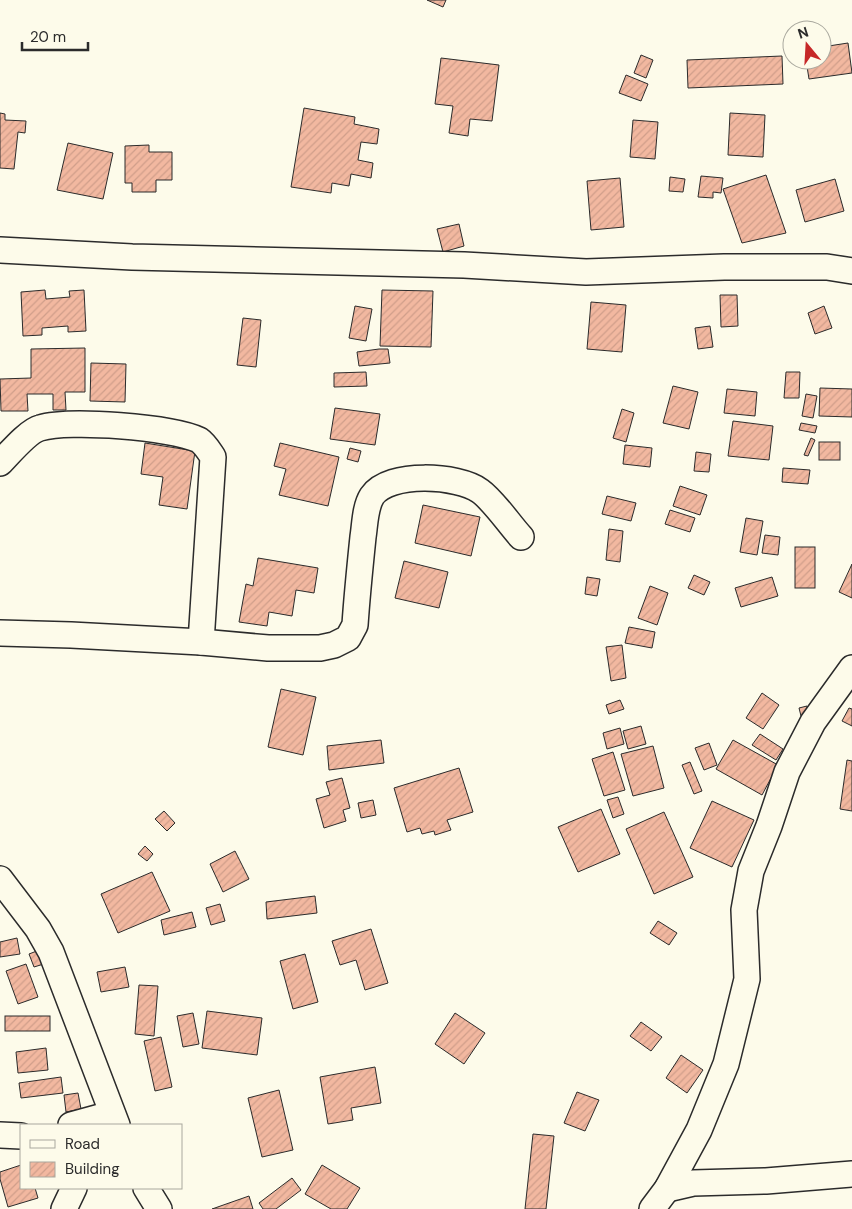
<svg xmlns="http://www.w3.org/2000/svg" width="852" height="1209" font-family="'DM Sans',sans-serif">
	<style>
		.building { fill: url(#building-hatch); stroke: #2b2b2b }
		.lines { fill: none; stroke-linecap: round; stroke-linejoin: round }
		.minor-casing { stroke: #2b2b2b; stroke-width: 28 }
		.minor { stroke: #fdfbea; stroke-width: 25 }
	</style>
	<defs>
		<pattern id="building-hatch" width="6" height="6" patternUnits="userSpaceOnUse" patternTransform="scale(1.25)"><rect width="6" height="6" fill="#f2b8a0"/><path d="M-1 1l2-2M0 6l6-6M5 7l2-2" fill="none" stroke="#d09e8a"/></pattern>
	</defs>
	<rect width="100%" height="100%" fill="#fdfbea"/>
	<g class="building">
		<polygon points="427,0 446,0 443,7"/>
		<polygon points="848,43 852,73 809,79 806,60 822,60 822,47"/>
		<polygon points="641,55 653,60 646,78 634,73"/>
		<polygon points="782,56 783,84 688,88 687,60"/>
		<polygon points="441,58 499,65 492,121 470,119 468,136 449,133 453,106 435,104"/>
		<polygon points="626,75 648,84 641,101 619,93"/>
		<polygon points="304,108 355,117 354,124 379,129 377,144 361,142 358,160 373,163 371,178 351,174 349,186 332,183 331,193 291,187"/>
		<polygon points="0,113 5,114 5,120 26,121 25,133 18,132 14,169 0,168"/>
		<polygon points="730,113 765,115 763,157 728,155"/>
		<polygon points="633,120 658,122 655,159 630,157"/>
		<polygon points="68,143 113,153 103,199 57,190"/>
		<polygon points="149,145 149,152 172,152 172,180 156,180 156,192 132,192 132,183 125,183 125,146"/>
		<polygon points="766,175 786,233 742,243 723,189"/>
		<polygon points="701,176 723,178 721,193 713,192 713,198 698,197"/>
		<polygon points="670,177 685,179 683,192 669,191"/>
		<polygon points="620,178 624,227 591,230 587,181"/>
		<polygon points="835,179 844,211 805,222 796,190"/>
		<polygon points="459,224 464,246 443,252 437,229"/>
		<polygon points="45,290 46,299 70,297 69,291 84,290 86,331 68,332 68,326 42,328 42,335 23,336 21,292"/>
		<polygon points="382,290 433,291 431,347 380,346"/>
		<polygon points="720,295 737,295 738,326 721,327"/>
		<polygon points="591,302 626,305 622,352 587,349"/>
		<polygon points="355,306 372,309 366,341 349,338"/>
		<polygon points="824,306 832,328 815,334 808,313"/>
		<polygon points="243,318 261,320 256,367 237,365"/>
		<polygon points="710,326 713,347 698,349 695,328"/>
		<polygon points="85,348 85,392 65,392 66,410 53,410 53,394 27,394 28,411 1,411 0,379 31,378 31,349"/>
		<polygon points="379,349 388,349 390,363 359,366 357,352"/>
		<polygon points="91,363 126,364 125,402 90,401"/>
		<polygon points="366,372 367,386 334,387 334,373"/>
		<polygon points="786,372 800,372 799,398 784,398"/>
		<polygon points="673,386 698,392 689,429 663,423"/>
		<polygon points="820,388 852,389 852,417 819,416"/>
		<polygon points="727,389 757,392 755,416 724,413"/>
		<polygon points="806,394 817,396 813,418 802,416"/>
		<polygon points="335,408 380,414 375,445 330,439"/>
		<polygon points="622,409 634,413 626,442 613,438"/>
		<polygon points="733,421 773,426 769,460 728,456"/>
		<polygon points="801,423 817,426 815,433 799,430"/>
		<polygon points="811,438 815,440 808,456 804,455"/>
		<rect x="819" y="442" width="21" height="18"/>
		<polygon points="145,443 195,451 187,509 159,505 163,477 141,474"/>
		<polygon points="280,443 339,457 328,506 279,495 286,469 274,466"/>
		<polygon points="625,445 652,448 650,467 623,464"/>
		<polygon points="350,448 361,451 358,462 347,459"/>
		<polygon points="696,452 711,454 709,472 694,471"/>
		<polygon points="783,468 810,470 808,484 782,482"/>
		<polygon points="680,486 707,495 700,515 673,506"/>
		<polygon points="607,496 636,503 631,521 602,514"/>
		<polygon points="423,505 480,517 471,556 415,543"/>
		<polygon points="670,510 695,518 690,532 665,524"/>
		<polygon points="746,518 763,521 757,555 740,552"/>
		<polygon points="609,529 623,531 620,562 606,560"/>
		<polygon points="765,535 780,537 778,555 762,553"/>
		<rect x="795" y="547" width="20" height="41"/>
		<polygon points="258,558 318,568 314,593 296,590 292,616 269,612 267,626 239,622 246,584 253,586"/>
		<polygon points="404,561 448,572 439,608 395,598"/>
		<polygon points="852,564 852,598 839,592"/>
		<polygon points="694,575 710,582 704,595 688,588"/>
		<polygon points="587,577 600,579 597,596 585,594"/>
		<polygon points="772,577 778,596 741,607 735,588"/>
		<polygon points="650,586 668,593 657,625 638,618"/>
		<polygon points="629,627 655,632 652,648 625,643"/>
		<polygon points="622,645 626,678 611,681 606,647"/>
		<polygon points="281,689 316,697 303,755 268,747"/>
		<polygon points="762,693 779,705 763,729 746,718"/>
		<polygon points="620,700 624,709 609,714 606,705"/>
		<polygon points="807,706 808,714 801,716 799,708"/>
		<polygon points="849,708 852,709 852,726 842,721"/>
		<polygon points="641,726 646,744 628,749 623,731"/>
		<polygon points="620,728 624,744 607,749 603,733"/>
		<polygon points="760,734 783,749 776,760 752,745"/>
		<polygon points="381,740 384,763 329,770 327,746"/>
		<polygon points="733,740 778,765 762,795 716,769"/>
		<polygon points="709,743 717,765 704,770 695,748"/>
		<polygon points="653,746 664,788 633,796 621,754"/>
		<polygon points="613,752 625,790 604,796 592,759"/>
		<polygon points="847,760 852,761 852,811 840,809"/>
		<polygon points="690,762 702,791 694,794 682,765"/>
		<polygon points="459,768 473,812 447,820 451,830 435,835 434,831 422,834 420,828 407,832 394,788"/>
		<polygon points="342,778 350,808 343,810 346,821 324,828 316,799 330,795 326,782"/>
		<polygon points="618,797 624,814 613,818 607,800"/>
		<polygon points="373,800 376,815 361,818 358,803"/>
		<polygon points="712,801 754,820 732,867 690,848"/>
		<polygon points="601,809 620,854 578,872 558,827"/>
		<polygon points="164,811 175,823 167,831 155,819"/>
		<polygon points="664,812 693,877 654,894 626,829"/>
		<polygon points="145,846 153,854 147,861 138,854"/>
		<polygon points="235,851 249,879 223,892 210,864"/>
		<polygon points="152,872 170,911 118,933 101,894"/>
		<polygon points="315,896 317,913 267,919 266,902"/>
		<polygon points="220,904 225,921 211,925 206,908"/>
		<polygon points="192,912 196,927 164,935 161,920"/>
		<polygon points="658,921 677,933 669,945 650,933"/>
		<polygon points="371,929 388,983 365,990 356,960 340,965 332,941"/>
		<polygon points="17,938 20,954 0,957 0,942"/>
		<polygon points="42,949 47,963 34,967 29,954"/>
		<polygon points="305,954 318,1002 293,1009 280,961"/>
		<polygon points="26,964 38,997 18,1004 6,971"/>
		<polygon points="125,967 129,987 101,992 97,972"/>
		<polygon points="139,985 158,986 154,1036 135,1034"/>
		<polygon points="207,1011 262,1018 257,1055 202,1048"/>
		<polygon points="193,1013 199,1044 183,1047 177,1016"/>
		<polygon points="455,1013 485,1033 464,1064 435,1044"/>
		<rect x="5" y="1016" width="45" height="15"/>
		<polygon points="641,1022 662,1037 651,1051 630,1036"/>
		<polygon points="161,1037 172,1087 155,1091 144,1041"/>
		<polygon points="46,1048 48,1070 18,1073 16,1052"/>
		<polygon points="681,1055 703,1070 687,1093 666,1078"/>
		<polygon points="375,1067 381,1103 351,1108 353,1120 328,1124 320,1077"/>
		<polygon points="61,1077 63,1093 21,1098 19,1083"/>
		<polygon points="279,1090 293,1150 262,1157 248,1098"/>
		<polygon points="577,1092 599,1100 585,1131 564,1123"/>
		<polygon points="78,1093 81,1109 66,1112 64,1095"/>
		<polygon points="533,1134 554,1136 546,1209 525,1209"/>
		<polygon points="21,1165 21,1188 35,1188 38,1198 8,1207 0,1179 0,1172"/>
		<polygon points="322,1165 360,1188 347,1209 331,1209 305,1194"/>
		<polygon points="292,1178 301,1190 276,1209 263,1209 259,1203"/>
		<polygon points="249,1196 253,1209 212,1209"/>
	</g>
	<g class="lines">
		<defs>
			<g id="minor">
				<polyline points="0,250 132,257 464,265 586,272 724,267 827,267 852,271"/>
				<path d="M 0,463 C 9,454 28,431 40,428 C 69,419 171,427 199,440 C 205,444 209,451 213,457 L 201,642"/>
				<path d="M 0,633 L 71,635 L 201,642 L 268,648 L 320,648 L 334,645 L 348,638 L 355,625 C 357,595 360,566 363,537 C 365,524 365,507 372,496 C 389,471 458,475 480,491 C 494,501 509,524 521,537"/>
				<polyline points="0,879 38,929 51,952 117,1125"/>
				<polyline points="71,1125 100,1117"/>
				<polyline points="0,1135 21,1136"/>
				<polyline points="146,1188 159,1209"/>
				<polyline points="667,1189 693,1183 766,1181 852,1174"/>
				<polyline points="64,1209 74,1188"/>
				<polyline points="652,1209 667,1189 699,1130 726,1064 747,979 744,910 751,871 769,826 787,772 813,722 852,668"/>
			</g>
		</defs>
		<use href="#minor" class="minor-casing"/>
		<use href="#minor" class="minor"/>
	</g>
	<rect x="20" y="1124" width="162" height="65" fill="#fdfbea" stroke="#a9a89e"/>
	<rect x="30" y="1140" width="25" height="8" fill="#fdfbea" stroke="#a9a89e"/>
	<text x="65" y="1149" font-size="15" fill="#2b2b2b">Road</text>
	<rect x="30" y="1162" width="25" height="15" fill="url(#building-hatch)" stroke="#a9a89e"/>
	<text x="65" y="1174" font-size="15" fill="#2b2b2b">Building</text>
	<g transform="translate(807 45) rotate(342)"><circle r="24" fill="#fdfbea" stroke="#a9a89e"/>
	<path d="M0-4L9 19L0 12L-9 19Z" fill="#c62828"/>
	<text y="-8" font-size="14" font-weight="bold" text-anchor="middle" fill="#2b2b2b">N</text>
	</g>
	<path d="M22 42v8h66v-8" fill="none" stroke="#2b2b2b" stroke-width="2.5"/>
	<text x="30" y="42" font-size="15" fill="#2b2b2b" stroke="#fdfbea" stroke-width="4" paint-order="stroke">20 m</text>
</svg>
